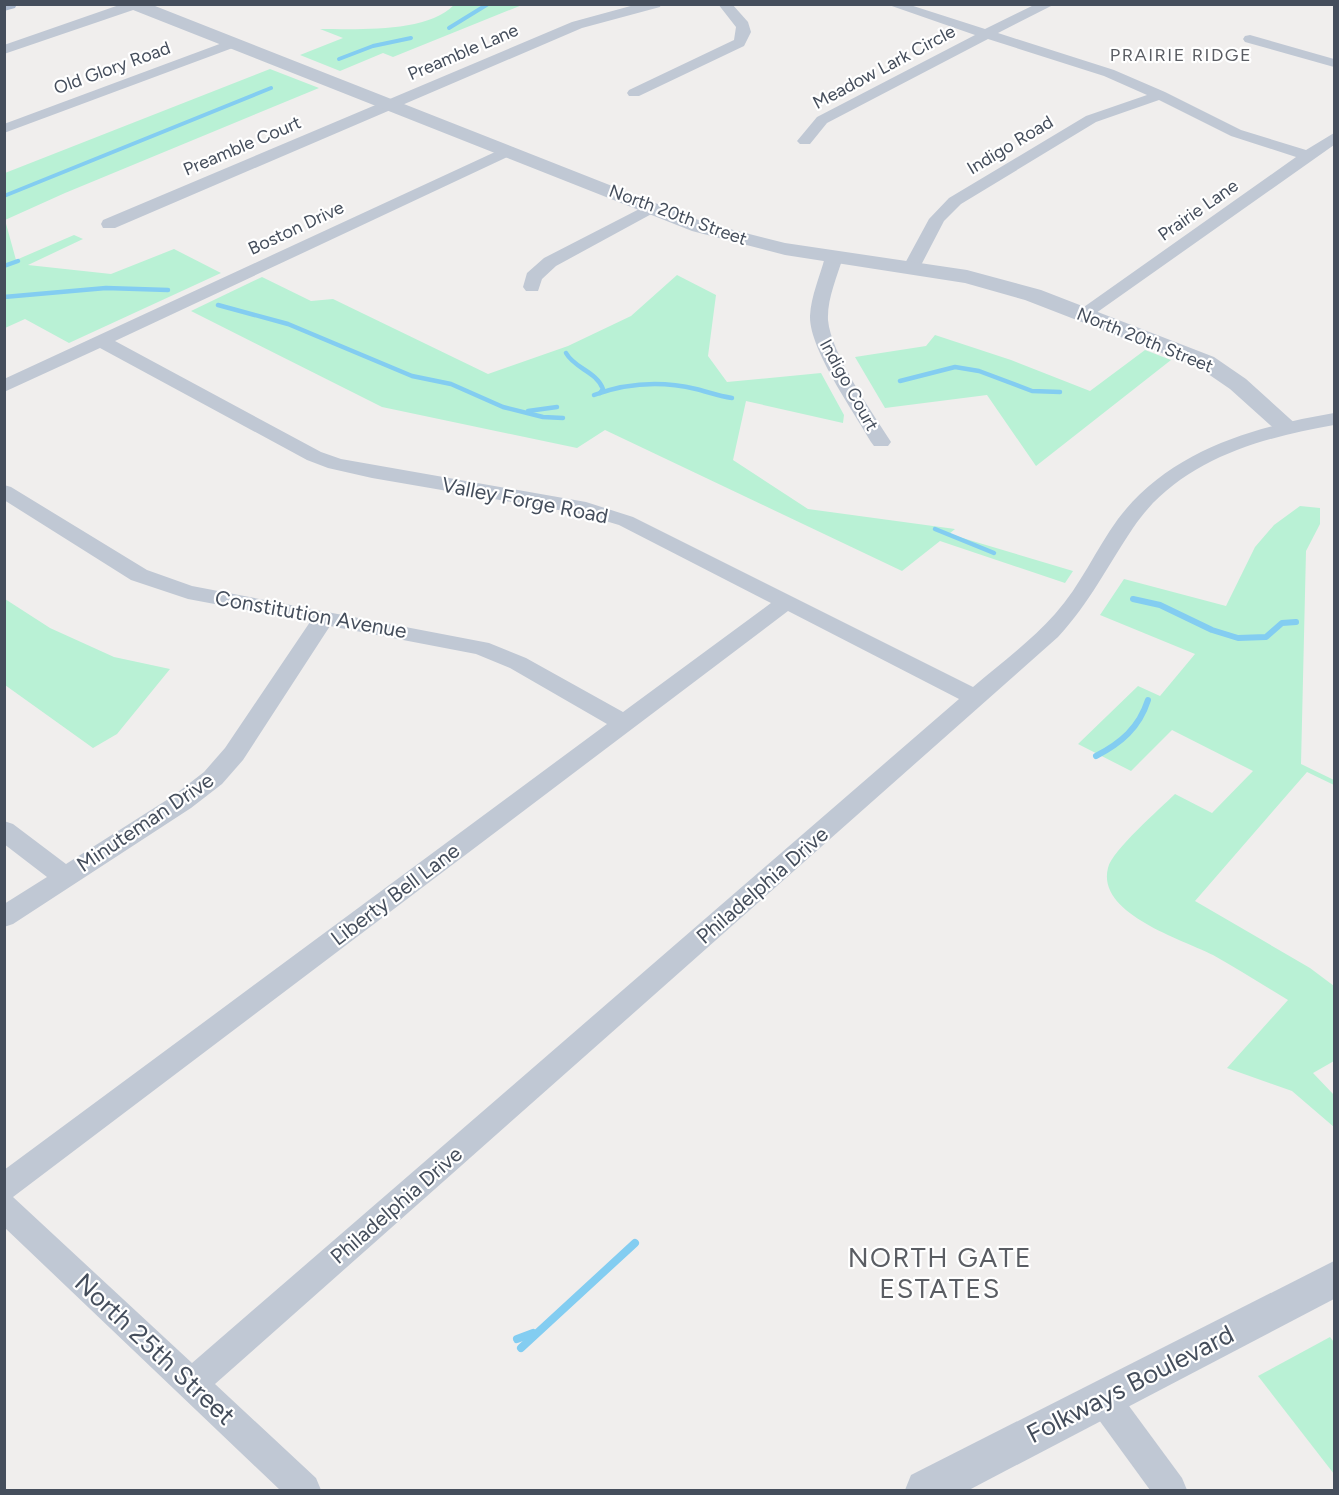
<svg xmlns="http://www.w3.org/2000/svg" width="1339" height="1495" font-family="Figtree,sans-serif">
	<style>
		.green { fill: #b9f1d5 }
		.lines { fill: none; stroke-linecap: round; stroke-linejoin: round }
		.stream-far3 { stroke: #83cdf1; stroke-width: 4 }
		.stream-far2 { stroke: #83cdf1; stroke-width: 4.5 }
		.stream-far1 { stroke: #83cdf1; stroke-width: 6 }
		.stream { stroke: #83cdf1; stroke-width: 8 }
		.minor { fill: #c0c8d4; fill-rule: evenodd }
		.tertiary { fill: #c0c8d4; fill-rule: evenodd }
		.primary { fill: #abb9ce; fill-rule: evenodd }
		.labels { text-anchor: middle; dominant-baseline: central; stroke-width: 4.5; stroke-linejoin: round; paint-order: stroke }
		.far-street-label { font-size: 18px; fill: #454e5c; stroke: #fff }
		.far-neighbourhood-label { font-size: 18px; letter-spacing: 1.5px; fill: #5a5d63; stroke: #fff }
		.street-label { font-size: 21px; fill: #454e5c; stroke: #fff }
		.near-street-label { font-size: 26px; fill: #454e5c; stroke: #fff }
		.near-neighbourhood-label { font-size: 27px; letter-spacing: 1.5px; fill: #5a5d63; stroke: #fff }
	</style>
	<rect width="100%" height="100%" fill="#f0eeed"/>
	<g class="green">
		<path d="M 454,5 L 522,5 L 393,57 L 383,53 L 340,71 L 300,55 L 343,38 L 320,29 C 357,29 427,33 454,5 Z"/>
		<polygon points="270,69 319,88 65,193 5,220 16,260 74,235 83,239 28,265 111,274 174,249 221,273 69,343 25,319 5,328 5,173"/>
		<polygon points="677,275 716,295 708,356 727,382 821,373 844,415 843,423 746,401 733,460 808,509 955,529 949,534 1073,571 1065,583 940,541 902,571 605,430 577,448 382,407 191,311 262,277 311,301 333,299 488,374 568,346 631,316"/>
		<polygon points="935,335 1011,360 1090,391 1145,350 1171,360 1036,466 987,395 885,408 855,357 926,346"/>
		<path d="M 1300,506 L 1320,508 L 1320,524 L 1306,551 L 1301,764 L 1334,780 L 1334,785 L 1307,772 L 1195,901 L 1310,968 L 1334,986 L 1334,1061 L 1313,1073 L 1334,1095 L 1334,1127 L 1292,1091 L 1227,1068 L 1288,1000 C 1263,985 1238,969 1213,955 C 1184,940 1096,914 1108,868 C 1112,850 1160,809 1175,794 L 1212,813 L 1253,771 L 1172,730 L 1131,771 L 1078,744 L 1138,686 L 1160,696 L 1195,654 L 1100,615 L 1124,579 L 1226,606 L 1255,547 L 1274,525 Z"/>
		<polygon points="5,599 50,628 114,657 170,669 117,734 93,748 5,685"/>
		<polygon points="1330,1337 1334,1342 1334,1474 1258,1376"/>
	</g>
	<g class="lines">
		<g class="stream-far3">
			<polyline points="449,28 488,4"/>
			<polyline points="339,59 373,46 411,38"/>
			<polyline points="4,196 271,88"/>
		</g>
		<g class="stream-far2">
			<polyline points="4,266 18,261"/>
			<polyline points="4,297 106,288 168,290"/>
			<polyline points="218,305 288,324 412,376 451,384 503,407 543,417 563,418"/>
			<path d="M 566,353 C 575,369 596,371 603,389 L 600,393"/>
			<polyline points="900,381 955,367 979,371 1032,391 1060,392"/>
			<path d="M 594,395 C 627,383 662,381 696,389 C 708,392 719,396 732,398"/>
			<polyline points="528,411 557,407"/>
			<polyline points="935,529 994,553"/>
		</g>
		<g class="stream-far1">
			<polyline points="1133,599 1160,605 1212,630 1238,638 1266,637 1282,623 1296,622"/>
			<path d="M 1096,756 C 1121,743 1139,728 1148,700"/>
		</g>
		<g class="stream">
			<polyline points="517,1339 533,1333"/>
			<polyline points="521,1348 635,1243"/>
		</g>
		<g class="minor">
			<polygon points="122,4 141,5 139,8 4,54 4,45"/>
			<polygon points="638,4 661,4 660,7 582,28 115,228 103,228 101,224 103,220 572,22"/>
			<polygon points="718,4 732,4 748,22 751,32 744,46 639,96 629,96 627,93 629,90 734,40 736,27"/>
			<polygon points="886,4 907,4 985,29 1036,4 1055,4 998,33 1114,70 1165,92 1241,130 1306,150 1334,133 1334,145 1089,318 1077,318 1074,314 1296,157 1231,136 1159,100 1096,122 961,204 944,221 918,271 906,271 903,267 929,219 949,198 1086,116 1147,95 1104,76 988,39 827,123 810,144 800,144 797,141 817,117 975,35"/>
			<polygon points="1250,35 1334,59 1334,67 1245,42 1243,39 1245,36"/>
			<polygon points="233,39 238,40 240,43 238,46 4,133 4,124"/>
			<path d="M 508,146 L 514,148 L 516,151 L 514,154 L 115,341 L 321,452 L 341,459 L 586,502 L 633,517 L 973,687 C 1001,663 1031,641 1055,614 C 1081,585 1096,549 1118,519 C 1170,450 1253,427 1334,413 L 1334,425 C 1259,438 1178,461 1133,528 C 1108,565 1089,604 1058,637 L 215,1384 L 316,1478 L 321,1490 L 280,1490 L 4,1227 L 4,1170 L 607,724 L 510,668 L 476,654 L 330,626 L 243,760 L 222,784 L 191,808 L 13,924 L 4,927 L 4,904 L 47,877 L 4,844 L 4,821 L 13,824 L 66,864 L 173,796 L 204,772 L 225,748 L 310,622 L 188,599 L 131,580 L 4,500 L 4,485 L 11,487 L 147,570 L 192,586 L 489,643 L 526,658 L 623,712 L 771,603 L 619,525 L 582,514 L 372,478 L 328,468 L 307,460 L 100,348 L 4,392 L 4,379 ZM 788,611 L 959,699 L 192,1363 L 13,1197 Z"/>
			<polygon points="651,203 657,205 659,208 657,211 556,266 542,279 538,291 526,291 523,287 527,273 544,258"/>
			<path d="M 834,252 L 840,253 L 843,257 C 837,277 827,299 828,320 C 831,354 872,412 891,442 L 888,446 L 874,446 L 871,442 C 854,412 809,349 810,316 C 811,296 820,276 825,257 L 828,253 Z"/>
			<polygon points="1103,1382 1115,1387 1182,1478 1187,1490 1150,1490 1091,1409 1086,1398 1091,1387"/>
		</g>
		<g class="tertiary">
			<polygon points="126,4 150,4 706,223 785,243 967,270 1041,290 1214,357 1246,379 1299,427 1296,432 1287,434 1278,432 1230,389 1198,367 1025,300 965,283 785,255 692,231 128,8"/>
			<polygon points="1334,1261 1334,1299 969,1490 905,1490 911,1475"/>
		</g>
		<polygon class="primary" points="4,4 17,4 15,8 4,11"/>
	</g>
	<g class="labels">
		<g class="far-street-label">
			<text transform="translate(463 52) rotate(-23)">Preamble Lane</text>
			<text transform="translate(884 67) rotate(-28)">Meadow Lark Circle</text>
			<text transform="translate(112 68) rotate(-20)">Old Glory Road</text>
			<text transform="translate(1010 145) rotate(-31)">Indigo Road</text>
			<text transform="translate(242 146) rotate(-23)">Preamble Court</text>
			<text transform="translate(1198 210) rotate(-35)">Prairie Lane</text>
			<text transform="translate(678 215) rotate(20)">North 20th Street</text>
			<text transform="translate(296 228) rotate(-25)">Boston Drive</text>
			<text transform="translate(1145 340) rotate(22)">North 20th Street</text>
			<text transform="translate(849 385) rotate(61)">Indigo Court</text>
		</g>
		<g class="far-neighbourhood-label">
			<text x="1181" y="55">PRAIRIE RIDGE</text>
		</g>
		<g class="street-label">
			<text transform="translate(525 500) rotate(11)">Valley Forge Road</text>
			<text transform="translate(311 614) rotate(10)">Constitution Avenue</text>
			<text transform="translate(145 822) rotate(-34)">Minuteman Drive</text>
			<text transform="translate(762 885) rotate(-41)">Philadelphia Drive</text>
			<text transform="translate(395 894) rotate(-37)">Liberty Bell Lane</text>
			<text transform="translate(396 1205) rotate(-41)">Philadelphia Drive</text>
		</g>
		<g class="near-street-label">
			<text transform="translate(155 1349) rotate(43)">North 25th Street</text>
			<text transform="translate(1130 1384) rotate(-27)">Folkways Boulevard</text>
		</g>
		<g class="near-neighbourhood-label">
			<text x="940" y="1257">NORTH GATE<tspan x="940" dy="31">ESTATES</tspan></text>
		</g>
	</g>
	<rect width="1339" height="1495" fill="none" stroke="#454e5c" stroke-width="12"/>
</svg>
